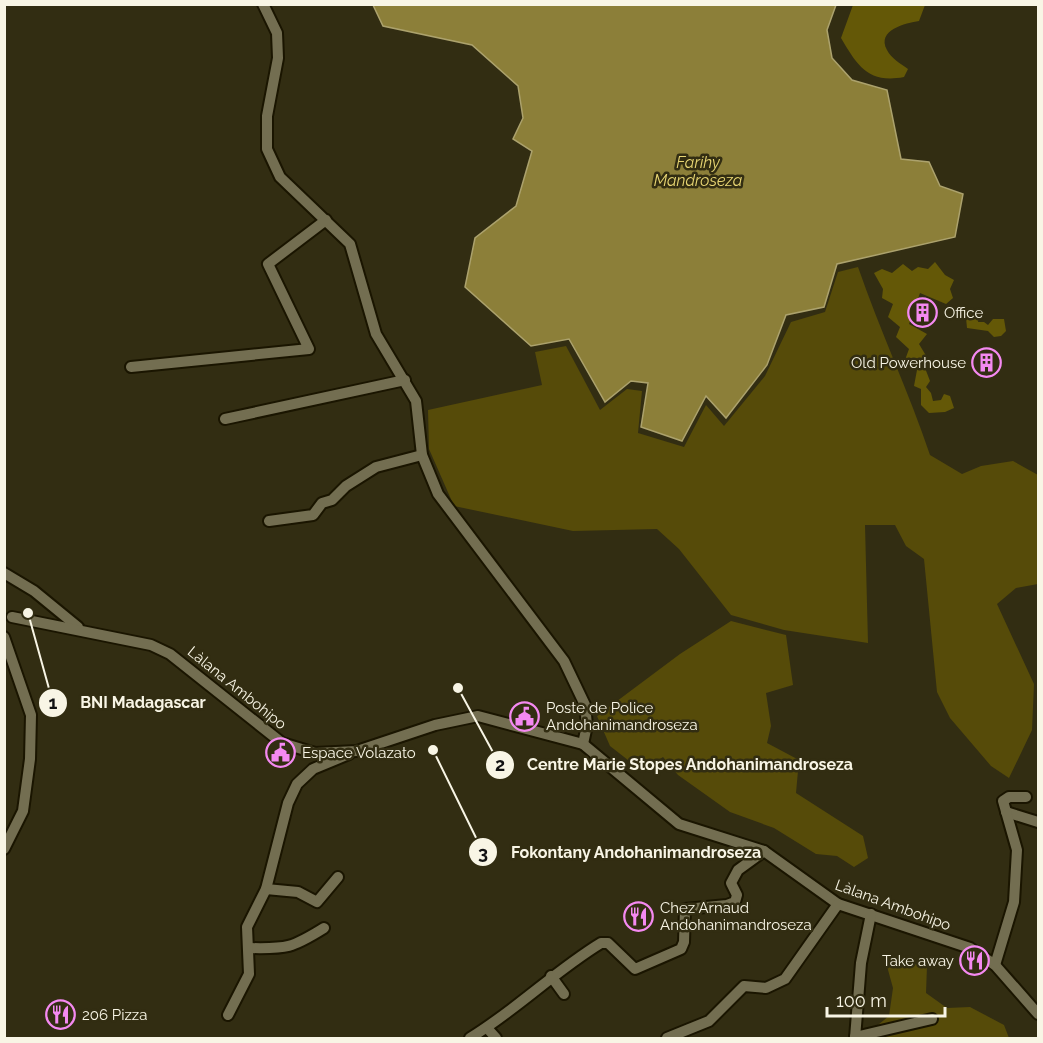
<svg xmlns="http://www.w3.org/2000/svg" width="1043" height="1043" font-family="Raleway,sans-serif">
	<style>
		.green { fill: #564b09 }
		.forest { fill: #645807 }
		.water { fill: #8c7f39; stroke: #aca26d; stroke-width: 1.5 }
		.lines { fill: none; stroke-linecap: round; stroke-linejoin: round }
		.minor-casing { stroke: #1a1500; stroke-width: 14 }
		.minor { stroke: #736e51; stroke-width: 10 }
		.labels { text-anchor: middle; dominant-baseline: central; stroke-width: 5; stroke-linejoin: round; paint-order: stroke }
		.poi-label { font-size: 15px; fill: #f8f5e5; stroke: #322d12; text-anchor: start }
		.street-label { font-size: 15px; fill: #f8f5e5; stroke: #322d12 }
		.water-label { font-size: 16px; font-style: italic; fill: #e8d673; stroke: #322d12 }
		.leader { fill: none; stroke: #f8f5e5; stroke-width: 2 }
		.callout-dot { fill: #f8f5e5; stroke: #322d12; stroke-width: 2 }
		.mark-label { font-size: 18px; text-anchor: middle; font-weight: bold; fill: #111 }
		.callout-label { font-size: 16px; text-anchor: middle; font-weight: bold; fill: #f8f5e5; stroke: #322d12; stroke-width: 5; stroke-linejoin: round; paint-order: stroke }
	</style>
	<rect width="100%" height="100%" fill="#322d12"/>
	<g class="green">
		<path d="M 858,267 C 880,331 909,392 930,455 L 962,474 L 981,466 L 1013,461 L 1038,475 L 1038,584 L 1016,588 L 997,604 L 1034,684 L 1032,730 L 1009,778 L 991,766 L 950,718 L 937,692 L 924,559 L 906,546 L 895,525 L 865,525 L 868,643 L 784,630 L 731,615 L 679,549 L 657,529 L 573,531 L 454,506 L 429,449 L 428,410 L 542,385 L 535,352 L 566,346 L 600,410 L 627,389 L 642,391 L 638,433 L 684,447 L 706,405 L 724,426 L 765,376 L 791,322 L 825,312 L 838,272 Z"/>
		<polygon points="731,621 786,635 793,685 766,693 771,726 767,743 799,760 796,793 863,836 868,858 854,867 837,856 816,854 774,828 730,812 678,775 663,757 642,771 610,746 597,716 680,654"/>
		<polygon points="885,959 927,966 926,993 947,1008 970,1007 1004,1025 1009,1038 869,1038 868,1033 889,1016 893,988"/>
	</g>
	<g class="forest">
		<path d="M 853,5 L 925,5 L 919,21 C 906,23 876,30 887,50 C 891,58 901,64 908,69 L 904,77 C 868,84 857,65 841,38 Z"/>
		<polygon points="935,262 945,275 954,280 950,289 953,298 946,304 920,293 909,324 927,334 919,344 928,359 925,368 930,381 926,387 931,393 933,401 941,400 944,394 950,396 954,408 945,412 929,413 921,405 921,389 914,386 917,370 905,360 909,349 896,337 900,327 888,317 893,304 882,298 883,289 874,273 882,269 892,273 903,264 912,271 918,267 928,269"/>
		<polygon points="969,314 979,316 978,322 984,322 988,325 993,319 1004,319 1006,331 1001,336 994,337 988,331 967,328 966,318"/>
	</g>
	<polygon class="water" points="373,5 836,5 827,30 832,58 852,80 887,90 901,159 929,162 940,186 963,194 955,237 837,264 824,307 786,315 767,365 726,418 706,396 682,441 641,427 648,383 631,381 605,402 569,339 531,346 465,287 475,238 516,206 532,151 513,139 523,118 518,86 472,45 383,26"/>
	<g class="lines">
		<defs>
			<g id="minor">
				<polyline points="263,4 277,33 278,58 267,116 267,149 280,177 350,244 376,334 416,401 422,455 438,494 564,661 585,705 587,725 583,744"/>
				<polyline points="131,367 309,349 268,264 326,220"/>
				<polyline points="225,419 405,380"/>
				<polyline points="269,521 313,515 322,503 332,500 346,486 376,467 422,455"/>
				<polyline points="4,573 34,591 78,627"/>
				<polyline points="12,617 151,645 170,654 282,743 315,753 357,751 435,725 478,716 583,744 679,824 764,851 838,904 970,948 995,965 1038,1014"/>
				<polyline points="4,637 31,715 30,759 23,811 4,849"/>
				<polyline points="1006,812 1038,822"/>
				<polyline points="266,889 298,892 317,902 338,877"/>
				<path d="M 249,948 C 287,949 292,948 324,928"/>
				<polyline points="995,965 1014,902 1017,850 1003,801 1009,797 1026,797"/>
				<polyline points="551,976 564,994"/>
				<polyline points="228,1015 249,974 247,927 266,889 288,803 297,784 313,769 349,754"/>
				<polyline points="487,1028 496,1038"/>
				<polyline points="855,1037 932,1019"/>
				<path d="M 470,1038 C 516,1010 555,971 601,943 L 608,943 L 635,969 L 681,949 L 684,942 L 685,909 L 727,905 L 735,902 L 737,895 L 731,883 L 738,870 L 764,851"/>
				<polyline points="667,1038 709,1021 744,986 766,988 785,979 838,904"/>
				<polyline points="855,1038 861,963 871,914"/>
			</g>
		</defs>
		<use href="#minor" class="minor-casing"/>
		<use href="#minor" class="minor"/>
	</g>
	<defs>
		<symbol id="building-ring" viewBox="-11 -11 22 22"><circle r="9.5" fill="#322d12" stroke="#f489f1" stroke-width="1.5"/><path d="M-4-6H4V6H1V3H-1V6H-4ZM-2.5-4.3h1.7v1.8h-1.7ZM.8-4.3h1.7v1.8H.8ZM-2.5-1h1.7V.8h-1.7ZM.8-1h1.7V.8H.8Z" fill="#f489f1"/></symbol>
		<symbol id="civic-ring" viewBox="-11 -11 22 22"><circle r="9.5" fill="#322d12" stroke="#f489f1" stroke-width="1.5"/><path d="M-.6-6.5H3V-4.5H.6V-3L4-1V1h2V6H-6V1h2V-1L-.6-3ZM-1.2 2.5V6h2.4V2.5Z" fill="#f489f1"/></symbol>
		<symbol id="restaurant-ring" viewBox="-11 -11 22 22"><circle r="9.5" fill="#322d12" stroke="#f489f1" stroke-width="1.5"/><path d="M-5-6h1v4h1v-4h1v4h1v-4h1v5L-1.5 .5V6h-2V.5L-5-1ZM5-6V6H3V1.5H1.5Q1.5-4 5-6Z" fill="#f489f1"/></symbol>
	</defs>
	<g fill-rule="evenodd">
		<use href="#building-ring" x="906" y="296" width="33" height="33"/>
		<use href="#building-ring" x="970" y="346" width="33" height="33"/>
		<use href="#civic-ring" x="508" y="700" width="33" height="33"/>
		<use href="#civic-ring" x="264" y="736" width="33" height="33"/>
		<use href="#restaurant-ring" x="622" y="900" width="33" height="33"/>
		<use href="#restaurant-ring" x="958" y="944" width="33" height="33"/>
		<use href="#restaurant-ring" x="44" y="998" width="33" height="33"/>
	</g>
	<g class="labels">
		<g class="poi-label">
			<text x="944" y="313">Office</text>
			<text x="966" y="363" text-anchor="end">Old Powerhouse</text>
			<text x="546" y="708">Poste de Police<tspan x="546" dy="17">Andohanimandroseza</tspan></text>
			<text x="302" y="753">Espace Volazato</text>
			<text x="660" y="908">Chez Arnaud<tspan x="660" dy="17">Andohanimandroseza</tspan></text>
			<text x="954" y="961" text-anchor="end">Take away</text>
			<text x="82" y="1015">206 Pizza</text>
		</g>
		<g class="street-label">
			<text transform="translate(237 688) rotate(39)">Làlana Ambohipo</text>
			<text transform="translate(893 905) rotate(20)">Làlana Ambohipo</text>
		</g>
		<g class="water-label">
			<text x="698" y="162">Farihy<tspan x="698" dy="18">Mandroseza</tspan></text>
		</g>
	</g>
	<path class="leader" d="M28 613L53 703M458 688L500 765M433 750L483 852"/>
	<g class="callout-dot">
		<circle cx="28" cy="613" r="6"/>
		<circle cx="458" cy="688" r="6"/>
		<circle cx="433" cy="750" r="6"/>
		<circle cx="53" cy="703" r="15"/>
		<circle cx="500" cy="765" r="15"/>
		<circle cx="483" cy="852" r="15"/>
	</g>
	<g class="mark-label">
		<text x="53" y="709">1</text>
		<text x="500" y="771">2</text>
		<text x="483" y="859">3</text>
	</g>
	<g class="callout-label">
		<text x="143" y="708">BNI Madagascar</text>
		<text x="690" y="770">Centre Marie Stopes Andohanimandroseza</text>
		<text x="636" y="858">Fokontany Andohanimandroseza</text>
	</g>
	<rect width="1043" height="1043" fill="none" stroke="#f8f5e5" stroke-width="12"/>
	<path d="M827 1007v9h118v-9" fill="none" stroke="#f8f5e5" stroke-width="3"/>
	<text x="836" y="1007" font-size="18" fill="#f8f5e5" stroke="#322d12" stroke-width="4.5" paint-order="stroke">100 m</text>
</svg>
